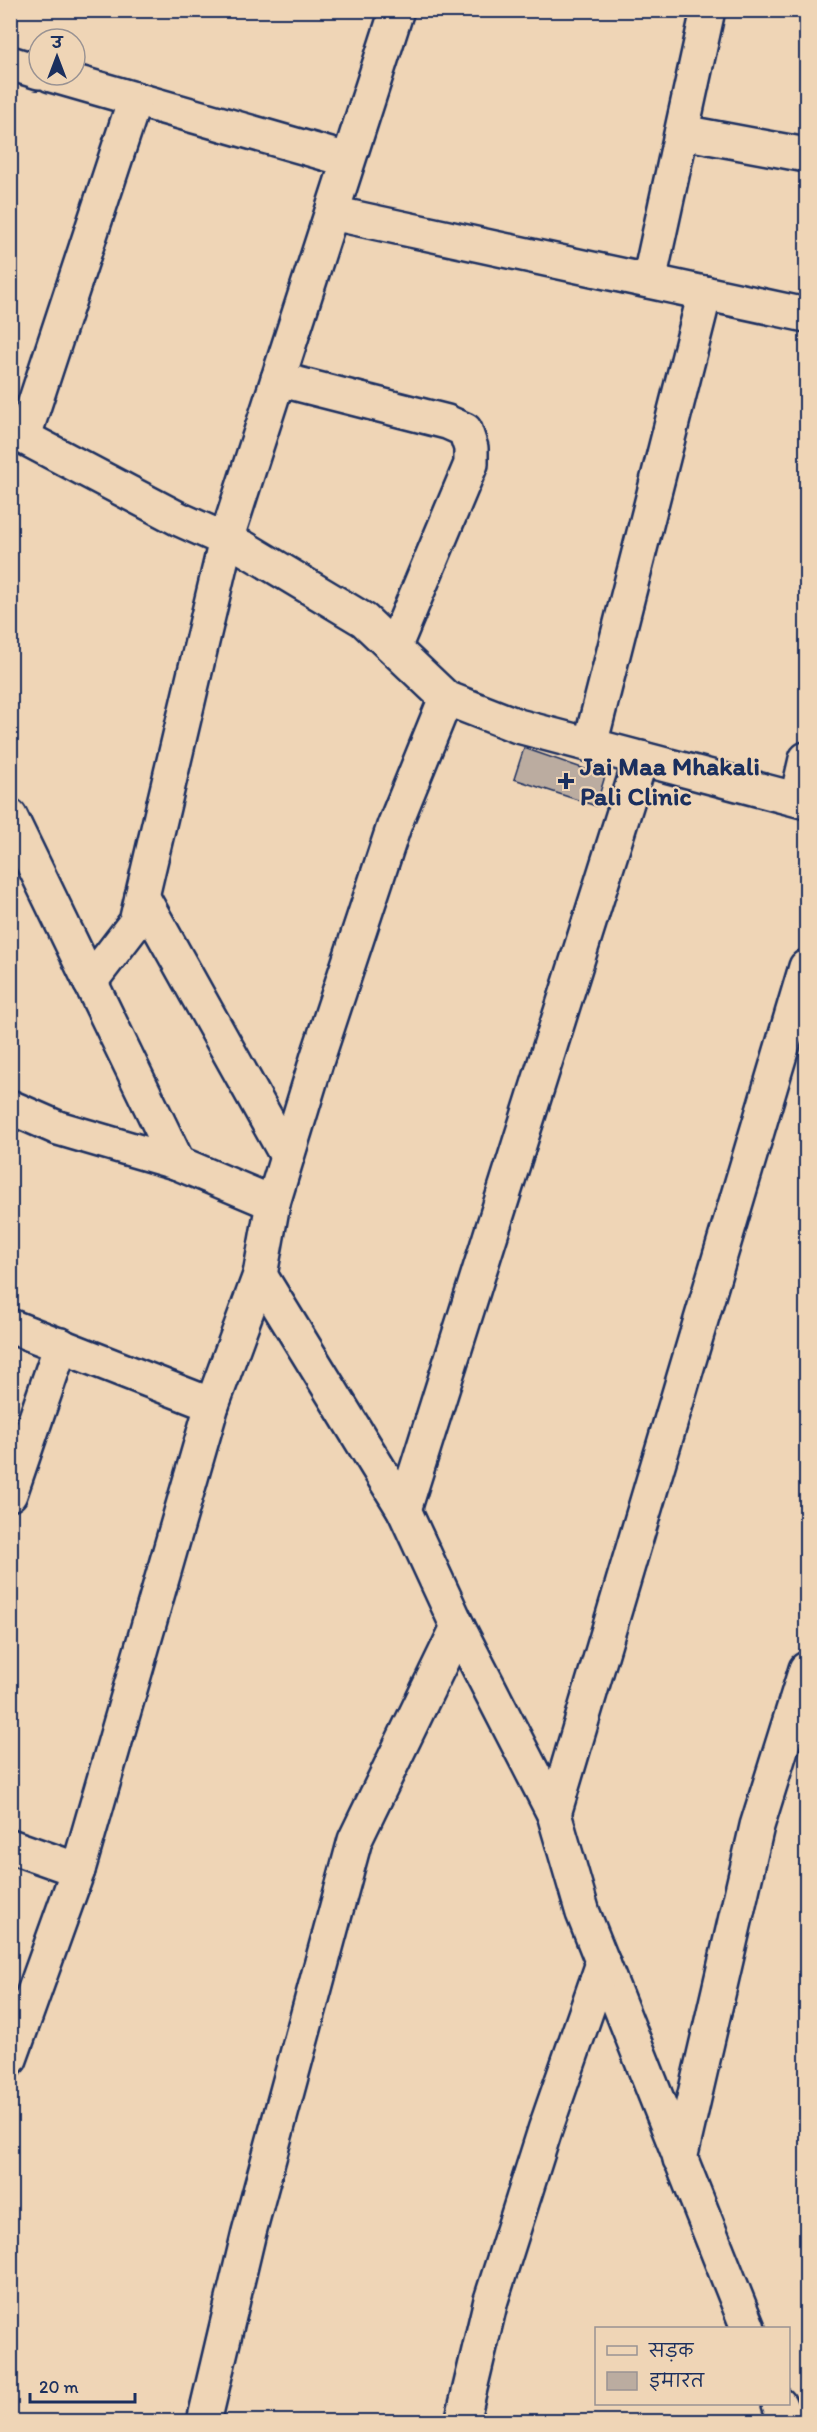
<svg xmlns="http://www.w3.org/2000/svg" width="817" height="2432" font-family="Itim,'Playpen Sans Deva',sans-serif">
	<style>
		.building { fill: #bbaca0; stroke: #1b2f5e; stroke-width: 1.5 }
		.lines { fill: none; stroke-linecap: round; stroke-linejoin: round }
		.minor-casing { stroke: #1b2f5e; stroke-width: 38 }
		.minor { stroke: #efd5b6; stroke-width: 33 }
		.poi-dot { fill: #1b2f5e; stroke: #efd5b6; stroke-width: 2 }
		.labels { text-anchor: middle; dominant-baseline: central; stroke-width: 4.5; stroke-linejoin: round; paint-order: stroke }
		.poi-label { font-size: 26px; font-weight: bold; fill: #1b2f5e; stroke: #efd5b6; text-anchor: start }
	</style>
	<rect width="100%" height="100%" fill="#efd5b6"/>
	<filter id="ink" filterUnits="userSpaceOnUse"><feTurbulence type="fractalNoise" baseFrequency=".0167" numOctaves="2"/><feDisplacementMap in="SourceGraphic" scale="12" xChannelSelector="R" yChannelSelector="G"/><feConvolveMatrix kernelMatrix="1 2 1 2 8 2 1 2 1" color-interpolation-filters="sRGB"/></filter>
	<g filter="url(#ink)">
		<polygon class="building" points="524,748 605,776 596,806 514,779"/>
		<g class="lines">
			<defs>
				<g id="minor">
					<polyline points="10,63 39,72"/>
					<polyline points="51,75 348,160"/>
					<polyline points="682,132 806,155"/>
					<polyline points="332,213 806,315"/>
					<polyline points="649,281 708,10"/>
					<polyline points="278,379 447,422 465,430 471,448 471,464 394,648"/>
					<polyline points="10,430 179,519 244,548 364,620 446,698 518,726 806,802"/>
					<polyline points="24,436 135,99"/>
					<polyline points="590,745 705,293"/>
					<polyline points="797,798 806,759"/>
					<polyline points="10,816 178,1163 273,1203"/>
					<polyline points="142,896 287,1156"/>
					<polyline points="90,982 136,922 226,540 397,10"/>
					<polyline points="10,1107 58,1128 178,1163"/>
					<polyline points="260,1275 404,1510 458,1627 554,1814 583,1913 748,2328"/>
					<polyline points="10,1326 212,1405"/>
					<polyline points="10,1494 61,1345"/>
					<polyline points="404,1510 641,758"/>
					<polyline points="554,1814 806,967"/>
					<polyline points="10,1846 78,1870"/>
					<polyline points="10,2059 78,1870 212,1405 260,1275 273,1203 317,1059 394,826 446,698"/>
					<polyline points="680,2159 757,1826 806,1669"/>
					<polyline points="779,2404 787,2422"/>
					<polyline points="204,2422 249,2232 355,1840 458,1627"/>
					<polyline points="462,2422 491,2300 545,2130 603,1963"/>
				</g>
			</defs>
			<use href="#minor" class="minor-casing"/>
			<use href="#minor" class="minor"/>
		</g>
	</g>
	<path class="poi-dot" d="M563 772h6v6h6v6h-6v6h-6v-6h-6v-6h6z"/>
	<g class="labels">
		<g class="poi-label">
			<text x="580" y="766">Jai Maa Mhakali<tspan x="580" dy="30">Pali Clinic</tspan></text>
		</g>
	</g>
	<rect width="817" height="2432" fill="none" stroke="#efd5b6" stroke-width="36"/>
	<rect x="18" y="18" width="781" height="2396" fill="none" stroke="#1b2f5e" stroke-width="2" filter="url(#ink)"/>
	<rect x="595" y="2327" width="195" height="78" fill="#efd5b6" stroke="#9a9393" stroke-width="1.5"/>
	<rect x="607" y="2346" width="30" height="9" fill="#efd5b6" stroke="#9a9393" stroke-width="1.5"/>
	<text x="649" y="2357" font-size="18" fill="#1b2f5e">सड़क</text>
	<rect x="607" y="2372" width="30" height="18" fill="#bbaca0" stroke="#9a9393" stroke-width="1.5"/>
	<text x="649" y="2387" font-size="18" fill="#1b2f5e">इमारत</text>
	<g transform="translate(57 57)"><circle r="28" fill="#efd5b6" stroke="#9a9393" stroke-width="1.5"/>
	<path d="M0-4.5L10 22L0 15L-10 22Z" fill="#1b2f5e"/>
	<text y="-9" font-size="16" font-weight="bold" text-anchor="middle" fill="#1b2f5e">उ</text>
	</g>
	<path d="M30 2393v9h105v-9" fill="none" stroke="#1b2f5e" stroke-width="3"/>
	<text x="39" y="2393" font-size="18" fill="#1b2f5e" stroke="#efd5b6" stroke-width="4.5" paint-order="stroke">20 m</text>
</svg>
